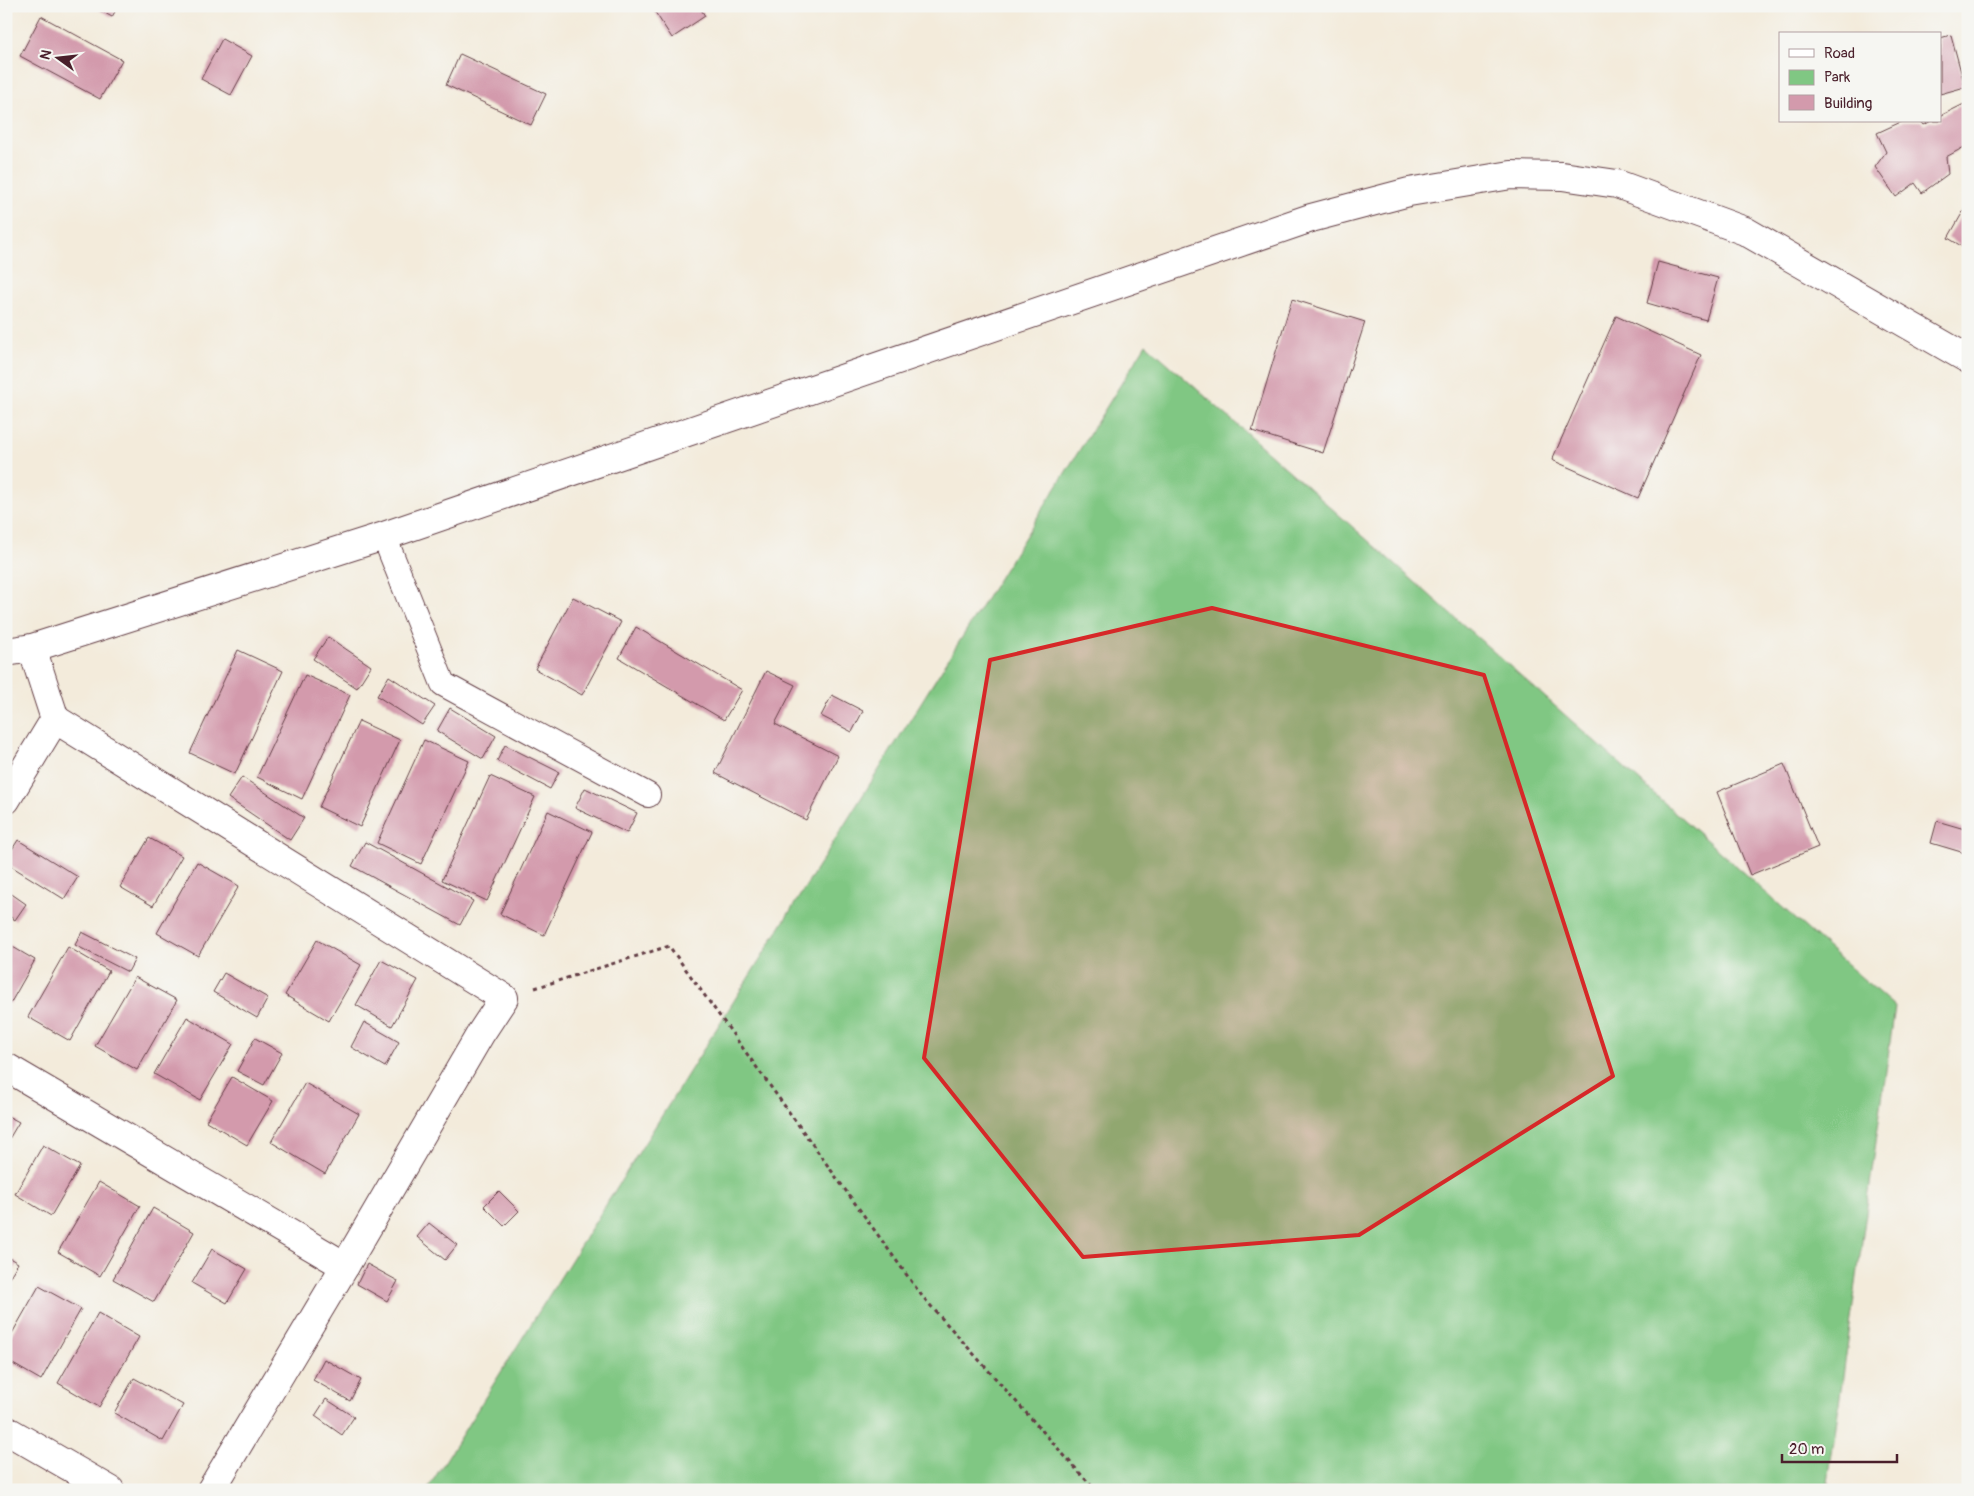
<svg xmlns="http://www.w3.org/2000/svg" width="1974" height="1496" font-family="Pangolin,sans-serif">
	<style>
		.green { fill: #80c783; stroke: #657357 }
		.building { fill: #d39aac }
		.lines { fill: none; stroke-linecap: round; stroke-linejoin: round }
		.service-casing { stroke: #633e45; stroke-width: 26 }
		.minor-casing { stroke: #633e45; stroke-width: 30 }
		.tertiary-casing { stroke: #633e45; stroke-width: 30 }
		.path { stroke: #633e45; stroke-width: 3; stroke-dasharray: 4 4; stroke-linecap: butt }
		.service { stroke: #fff; stroke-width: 24 }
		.minor { stroke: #fff; stroke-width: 28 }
		.tertiary { stroke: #fff; stroke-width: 28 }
		.marked { fill: #d62828; fill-opacity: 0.2; stroke: #d62828; stroke-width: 4; stroke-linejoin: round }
	</style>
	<rect width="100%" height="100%" fill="#f6f6f2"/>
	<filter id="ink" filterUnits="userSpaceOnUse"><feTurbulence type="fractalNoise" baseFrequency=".02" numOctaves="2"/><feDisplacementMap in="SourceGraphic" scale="10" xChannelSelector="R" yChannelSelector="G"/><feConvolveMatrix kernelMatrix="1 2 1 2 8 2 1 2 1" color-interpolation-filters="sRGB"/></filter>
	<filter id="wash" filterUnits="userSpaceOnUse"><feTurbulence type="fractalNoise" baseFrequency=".0096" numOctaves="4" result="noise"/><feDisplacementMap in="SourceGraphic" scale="20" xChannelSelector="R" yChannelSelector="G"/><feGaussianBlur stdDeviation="1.12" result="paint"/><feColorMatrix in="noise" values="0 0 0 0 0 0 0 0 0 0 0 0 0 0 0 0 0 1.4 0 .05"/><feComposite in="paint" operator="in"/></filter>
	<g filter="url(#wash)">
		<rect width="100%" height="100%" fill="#f3ebdb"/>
		<polygon class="green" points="1146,344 1895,1007 1827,1490 427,1490"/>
		<g id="blocks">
			<g class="building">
				<polygon points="92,6 118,6 112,17"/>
				<polygon points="651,6 699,6 705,16 672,38"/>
				<polygon points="41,16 122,60 100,99 20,56"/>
				<polygon points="1951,35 1965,87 1940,94 1940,38"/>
				<polygon points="222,39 252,56 231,95 201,79"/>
				<polygon points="460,54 546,94 531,125 446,85"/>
				<polygon points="1968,102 1968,145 1946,157 1948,174 1922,193 1915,183 1896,197 1875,167 1886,152 1877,133 1903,121 1921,121 1924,125 1931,121 1940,121 1940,116"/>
				<polygon points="1968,203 1968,250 1948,238"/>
				<polygon points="1658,262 1718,278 1706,320 1647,303"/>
				<polygon points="1292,299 1365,322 1323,453 1252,431"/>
				<polygon points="1616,316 1701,355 1638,498 1552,460"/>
				<polygon points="573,597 621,622 582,695 535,669"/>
				<polygon points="636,627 742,690 724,720 619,658"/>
				<polygon points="328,637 371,666 357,688 313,659"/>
				<polygon points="238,650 283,671 235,774 190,753"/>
				<polygon points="766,671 795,685 775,724 838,756 806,820 715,773"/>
				<polygon points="305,675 350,695 302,799 257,777"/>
				<polygon points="389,676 435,706 422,725 377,696"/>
				<polygon points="832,695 863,711 852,732 821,716"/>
				<polygon points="450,708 496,736 483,759 437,731"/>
				<polygon points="359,721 400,740 360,827 319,807"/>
				<polygon points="424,740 469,761 421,864 377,843"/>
				<polygon points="505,745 559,772 550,789 497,761"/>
				<polygon points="1784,764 1818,847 1750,875 1717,792"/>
				<polygon points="490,776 535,797 487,901 442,880"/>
				<polygon points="242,777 304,818 290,840 228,798"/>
				<polygon points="585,788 637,813 627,833 575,808"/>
				<polygon points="548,811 592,832 544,935 500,914"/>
				<polygon points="1937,821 1968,830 1968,854 1931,843"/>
				<polygon points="149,838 182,856 153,906 120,887"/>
				<polygon points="18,840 78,877 64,899 6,863 6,859"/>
				<polygon points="365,842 473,901 460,925 352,866"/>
				<polygon points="197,862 239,886 198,956 157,933"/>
				<polygon points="6,890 26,904 15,920 6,914"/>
				<polygon points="82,932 135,959 128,972 75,945"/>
				<polygon points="317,940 361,965 329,1021 285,995"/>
				<polygon points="6,943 35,960 10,1004 6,1001"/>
				<polygon points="68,947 109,971 70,1041 28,1017"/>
				<polygon points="381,960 418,980 392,1026 356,1005"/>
				<polygon points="224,973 268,998 257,1018 213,992"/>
				<polygon points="135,977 177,1000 137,1070 95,1046"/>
				<polygon points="187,1017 233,1044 200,1100 154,1074"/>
				<polygon points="364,1022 399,1042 385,1067 351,1047"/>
				<polygon points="255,1038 282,1053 264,1085 237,1071"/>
				<polygon points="232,1077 273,1101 247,1145 206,1121"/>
				<polygon points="305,1083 359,1114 325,1174 271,1142"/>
				<polygon points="6,1115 19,1122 6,1144"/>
				<polygon points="43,1145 80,1166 51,1216 15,1194"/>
				<polygon points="99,1182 140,1206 100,1276 58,1252"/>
				<polygon points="499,1191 519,1211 504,1226 484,1206"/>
				<polygon points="153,1208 194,1232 154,1302 113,1279"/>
				<polygon points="429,1223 457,1245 445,1260 417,1237"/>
				<polygon points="212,1249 247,1269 227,1303 192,1283"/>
				<polygon points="6,1256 18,1263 6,1283"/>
				<polygon points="367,1264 398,1281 387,1301 357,1284"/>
				<polygon points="39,1286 81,1309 41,1380 6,1360 6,1344"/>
				<polygon points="98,1313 139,1337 99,1407 58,1383"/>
				<polygon points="324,1359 361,1380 350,1401 313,1380"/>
				<polygon points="134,1378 183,1405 163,1441 114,1413"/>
				<polygon points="326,1399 354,1417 342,1435 315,1416"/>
			</g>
		</g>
	</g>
	<g filter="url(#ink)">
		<use href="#blocks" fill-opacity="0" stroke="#633e45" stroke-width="1"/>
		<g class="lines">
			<defs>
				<polyline id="service" points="384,536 443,684 648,795"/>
				<g id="minor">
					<polyline points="55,719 504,998 481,1033 345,1266 211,1490"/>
					<polyline points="6,800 55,719 32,648"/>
					<polyline points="6,1067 345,1266"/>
					<polyline points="6,1430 110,1490"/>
				</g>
				<polyline id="tertiary" points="6,652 32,648 384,536 1311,218 1409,192 1511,175 1562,176 1617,184 1745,231 1968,359"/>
			</defs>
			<use href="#service" class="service-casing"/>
			<use href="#minor" class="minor-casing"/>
			<use href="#tertiary" class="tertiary-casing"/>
			<polyline class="path" points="535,988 669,946 922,1296 1095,1490"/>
			<use href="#service" class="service"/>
			<use href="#minor" class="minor"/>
			<use href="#tertiary" class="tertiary"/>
		</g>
	</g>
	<path class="marked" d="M 1212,608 L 1484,675 L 1613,1076 L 1359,1235 L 1083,1257 L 924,1058 L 990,660 Z"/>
	<rect width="1974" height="1496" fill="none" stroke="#f6f6f2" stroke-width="25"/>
	<rect x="1779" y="32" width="162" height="90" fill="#f6f6f2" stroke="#b1a0a2"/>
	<rect x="1789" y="49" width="25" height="8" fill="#ffffff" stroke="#b1a0a2"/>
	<text x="1824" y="58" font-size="15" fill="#4a1f2b">Road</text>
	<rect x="1789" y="70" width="25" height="15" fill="#80c783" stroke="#b1a0a2"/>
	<text x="1824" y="82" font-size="15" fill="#4a1f2b">Park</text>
	<rect x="1789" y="95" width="25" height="15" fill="#d39aac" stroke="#b1a0a2"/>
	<text x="1824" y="108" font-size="15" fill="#4a1f2b">Building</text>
	<g transform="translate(58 58) rotate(285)" stroke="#f6f6f2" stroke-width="4" paint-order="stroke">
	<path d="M0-4L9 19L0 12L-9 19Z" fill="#4a1f2b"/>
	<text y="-8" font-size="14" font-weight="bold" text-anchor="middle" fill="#4a1f2b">N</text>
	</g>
	<path d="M1782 1454v8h115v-8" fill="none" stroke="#4a1f2b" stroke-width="2.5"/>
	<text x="1789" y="1454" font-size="15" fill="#4a1f2b" stroke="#f6f6f2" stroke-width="4" paint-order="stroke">20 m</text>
</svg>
